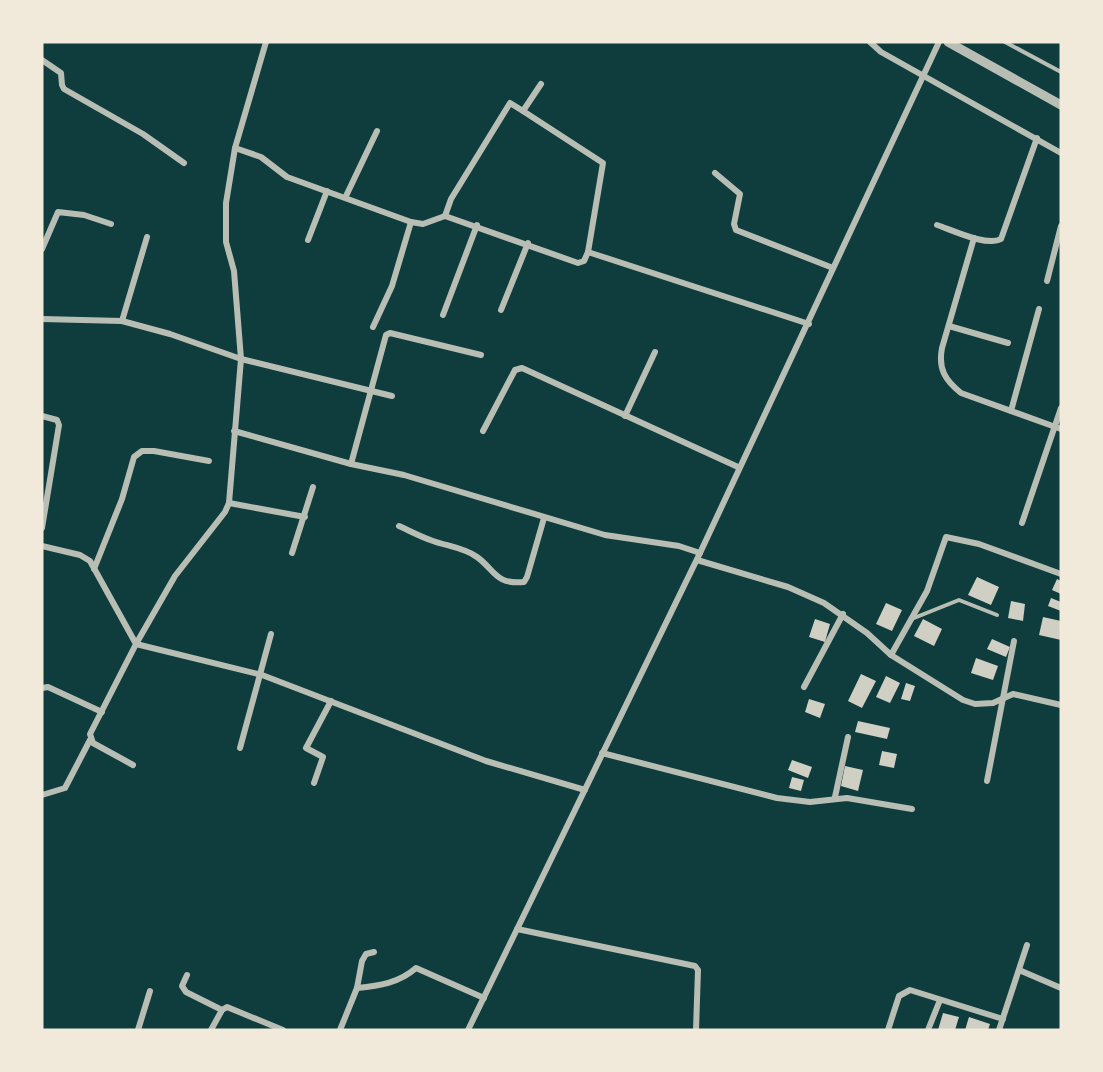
<svg xmlns="http://www.w3.org/2000/svg" width="1103" height="1072" font-family="Bitter,serif">
	<style>
		.building { fill: #cfcfc3 }
		.lines { fill: none; stroke-linecap: round; stroke-linejoin: round }
		.service { stroke: #b8beb3; stroke-width: 4 }
		.minor { stroke: #b8beb3; stroke-width: 6 }
		.tertiary { stroke: #b8beb3; stroke-width: 9 }
	</style>
	<rect width="100%" height="100%" fill="#0f3d3e"/>
	<g class="building">
		<polygon points="977,577 999,587 991,605 968,595"/>
		<polygon points="1057,579 1061,581 1061,594 1052,590"/>
		<polygon points="1051,598 1061,602 1061,611 1048,606"/>
		<polygon points="1011,601 1025,604 1023,621 1008,618"/>
		<polygon points="886,603 902,610 892,631 876,624"/>
		<polygon points="1043,617 1061,621 1061,640 1039,635"/>
		<polygon points="815,619 830,624 825,642 809,637"/>
		<polygon points="923,619 942,629 934,646 914,636"/>
		<polygon points="992,639 1010,647 1006,657 987,649"/>
		<polygon points="976,658 998,666 993,680 971,673"/>
		<polygon points="861,674 876,681 862,708 848,701"/>
		<polygon points="886,676 900,683 890,703 876,697"/>
		<polygon points="906,683 915,686 910,701 901,699"/>
		<polygon points="809,699 825,704 820,718 805,712"/>
		<polygon points="858,721 890,728 887,739 855,732"/>
		<polygon points="882,751 897,754 894,768 879,765"/>
		<polygon points="792,760 812,767 808,778 788,770"/>
		<polygon points="845,766 863,770 858,791 841,786"/>
		<polygon points="792,777 804,780 801,791 789,788"/>
		<polygon points="943,1013 959,1017 955,1030 938,1030"/>
		<polygon points="969,1017 990,1024 988,1030 965,1030"/>
	</g>
	<g class="lines">
		<g class="service">
			<polyline points="1005,42 1061,72"/>
			<polyline points="914,618 959,600 997,615"/>
		</g>
		<g class="minor">
			<polyline points="266,42 235,148 226,203 226,242 234,271 241,359 229,503 225,512 175,576 136,644 262,675 486,761 585,790"/>
			<polyline points="870,42 881,52 1061,153"/>
			<polyline points="42,60 61,73 62,85 64,89 143,134 184,163"/>
			<polyline points="523,111 603,163 588,252"/>
			<polyline points="235,148 261,157 287,177 411,222 423,224 445,216 578,263 584,261 588,252 594,254 809,324"/>
			<polyline points="715,173 740,194 734,224 736,230 833,268"/>
			<polyline points="346,196 377,131"/>
			<polyline points="445,216 451,199 510,103 523,111 541,84"/>
			<path d="M 937,225 C 952,230 987,247 1001,239 L 1037,138"/>
			<path d="M 974,238 L 942,348 C 938,369 945,380 961,393 L 1061,429"/>
			<polyline points="308,240 327,191"/>
			<polyline points="42,249 58,212 84,215 111,224"/>
			<polyline points="1047,281 1061,226"/>
			<polyline points="501,310 528,243"/>
			<polyline points="443,315 477,225"/>
			<polyline points="42,319 122,321 170,334 241,359 392,396"/>
			<polyline points="122,321 147,237"/>
			<polyline points="949,326 1008,343"/>
			<polyline points="373,327 392,286 411,222"/>
			<polyline points="1011,411 1039,309"/>
			<polyline points="42,416 57,420 59,425 42,528"/>
			<polyline points="625,416 655,352"/>
			<polyline points="234,431 351,464 404,475 605,535 679,546 700,553"/>
			<polyline points="483,431 515,370 522,368 738,467"/>
			<polyline points="351,464 386,335 390,333 481,355"/>
			<polyline points="229,503 305,517"/>
			<polyline points="1022,523 1061,408"/>
			<path d="M 399,526 C 410,531 421,537 433,541 C 447,546 465,548 477,557 C 495,570 495,585 524,582 L 527,577 L 544,518"/>
			<polyline points="42,546 80,555 90,561 136,644 90,734 93,743 133,765"/>
			<polyline points="292,553 313,487"/>
			<polyline points="697,560 788,587 824,603 867,633 891,655 963,700 975,704 993,703 1013,694 1061,705"/>
			<polyline points="94,569 122,499 134,457 142,451 154,451 209,461"/>
			<polyline points="891,655 927,591 946,537 979,544 1061,574"/>
			<polyline points="804,687 843,614"/>
			<polyline points="42,688 48,687 102,712"/>
			<polyline points="240,748 271,634"/>
			<polyline points="602,753 777,798 810,802 847,798 912,809"/>
			<polyline points="987,781 1014,641"/>
			<polyline points="314,783 323,757 306,748 331,701"/>
			<polyline points="42,795 65,788 90,740"/>
			<polyline points="835,797 848,737"/>
			<polyline points="517,929 695,966 698,970 696,1030"/>
			<polyline points="1019,970 1061,988"/>
			<polyline points="187,975 182,986 186,992 222,1010"/>
			<path d="M 357,988 C 379,986 399,983 416,968 L 484,998"/>
			<polyline points="138,1030 150,991"/>
			<polyline points="211,1030 222,1010 227,1007 283,1030"/>
			<polyline points="340,1030 357,988 362,961 366,954 374,952"/>
			<polyline points="468,1030 700,553 939,42"/>
			<polyline points="888,1030 899,996 910,990 1003,1019"/>
			<polyline points="928,1030 940,1000"/>
			<polyline points="999,1030 1027,945"/>
		</g>
		<polyline class="tertiary" points="948,42 1061,105"/>
	</g>
	<rect width="1103" height="1072" fill="none" stroke="#f1e9da" stroke-width="87"/>
</svg>
